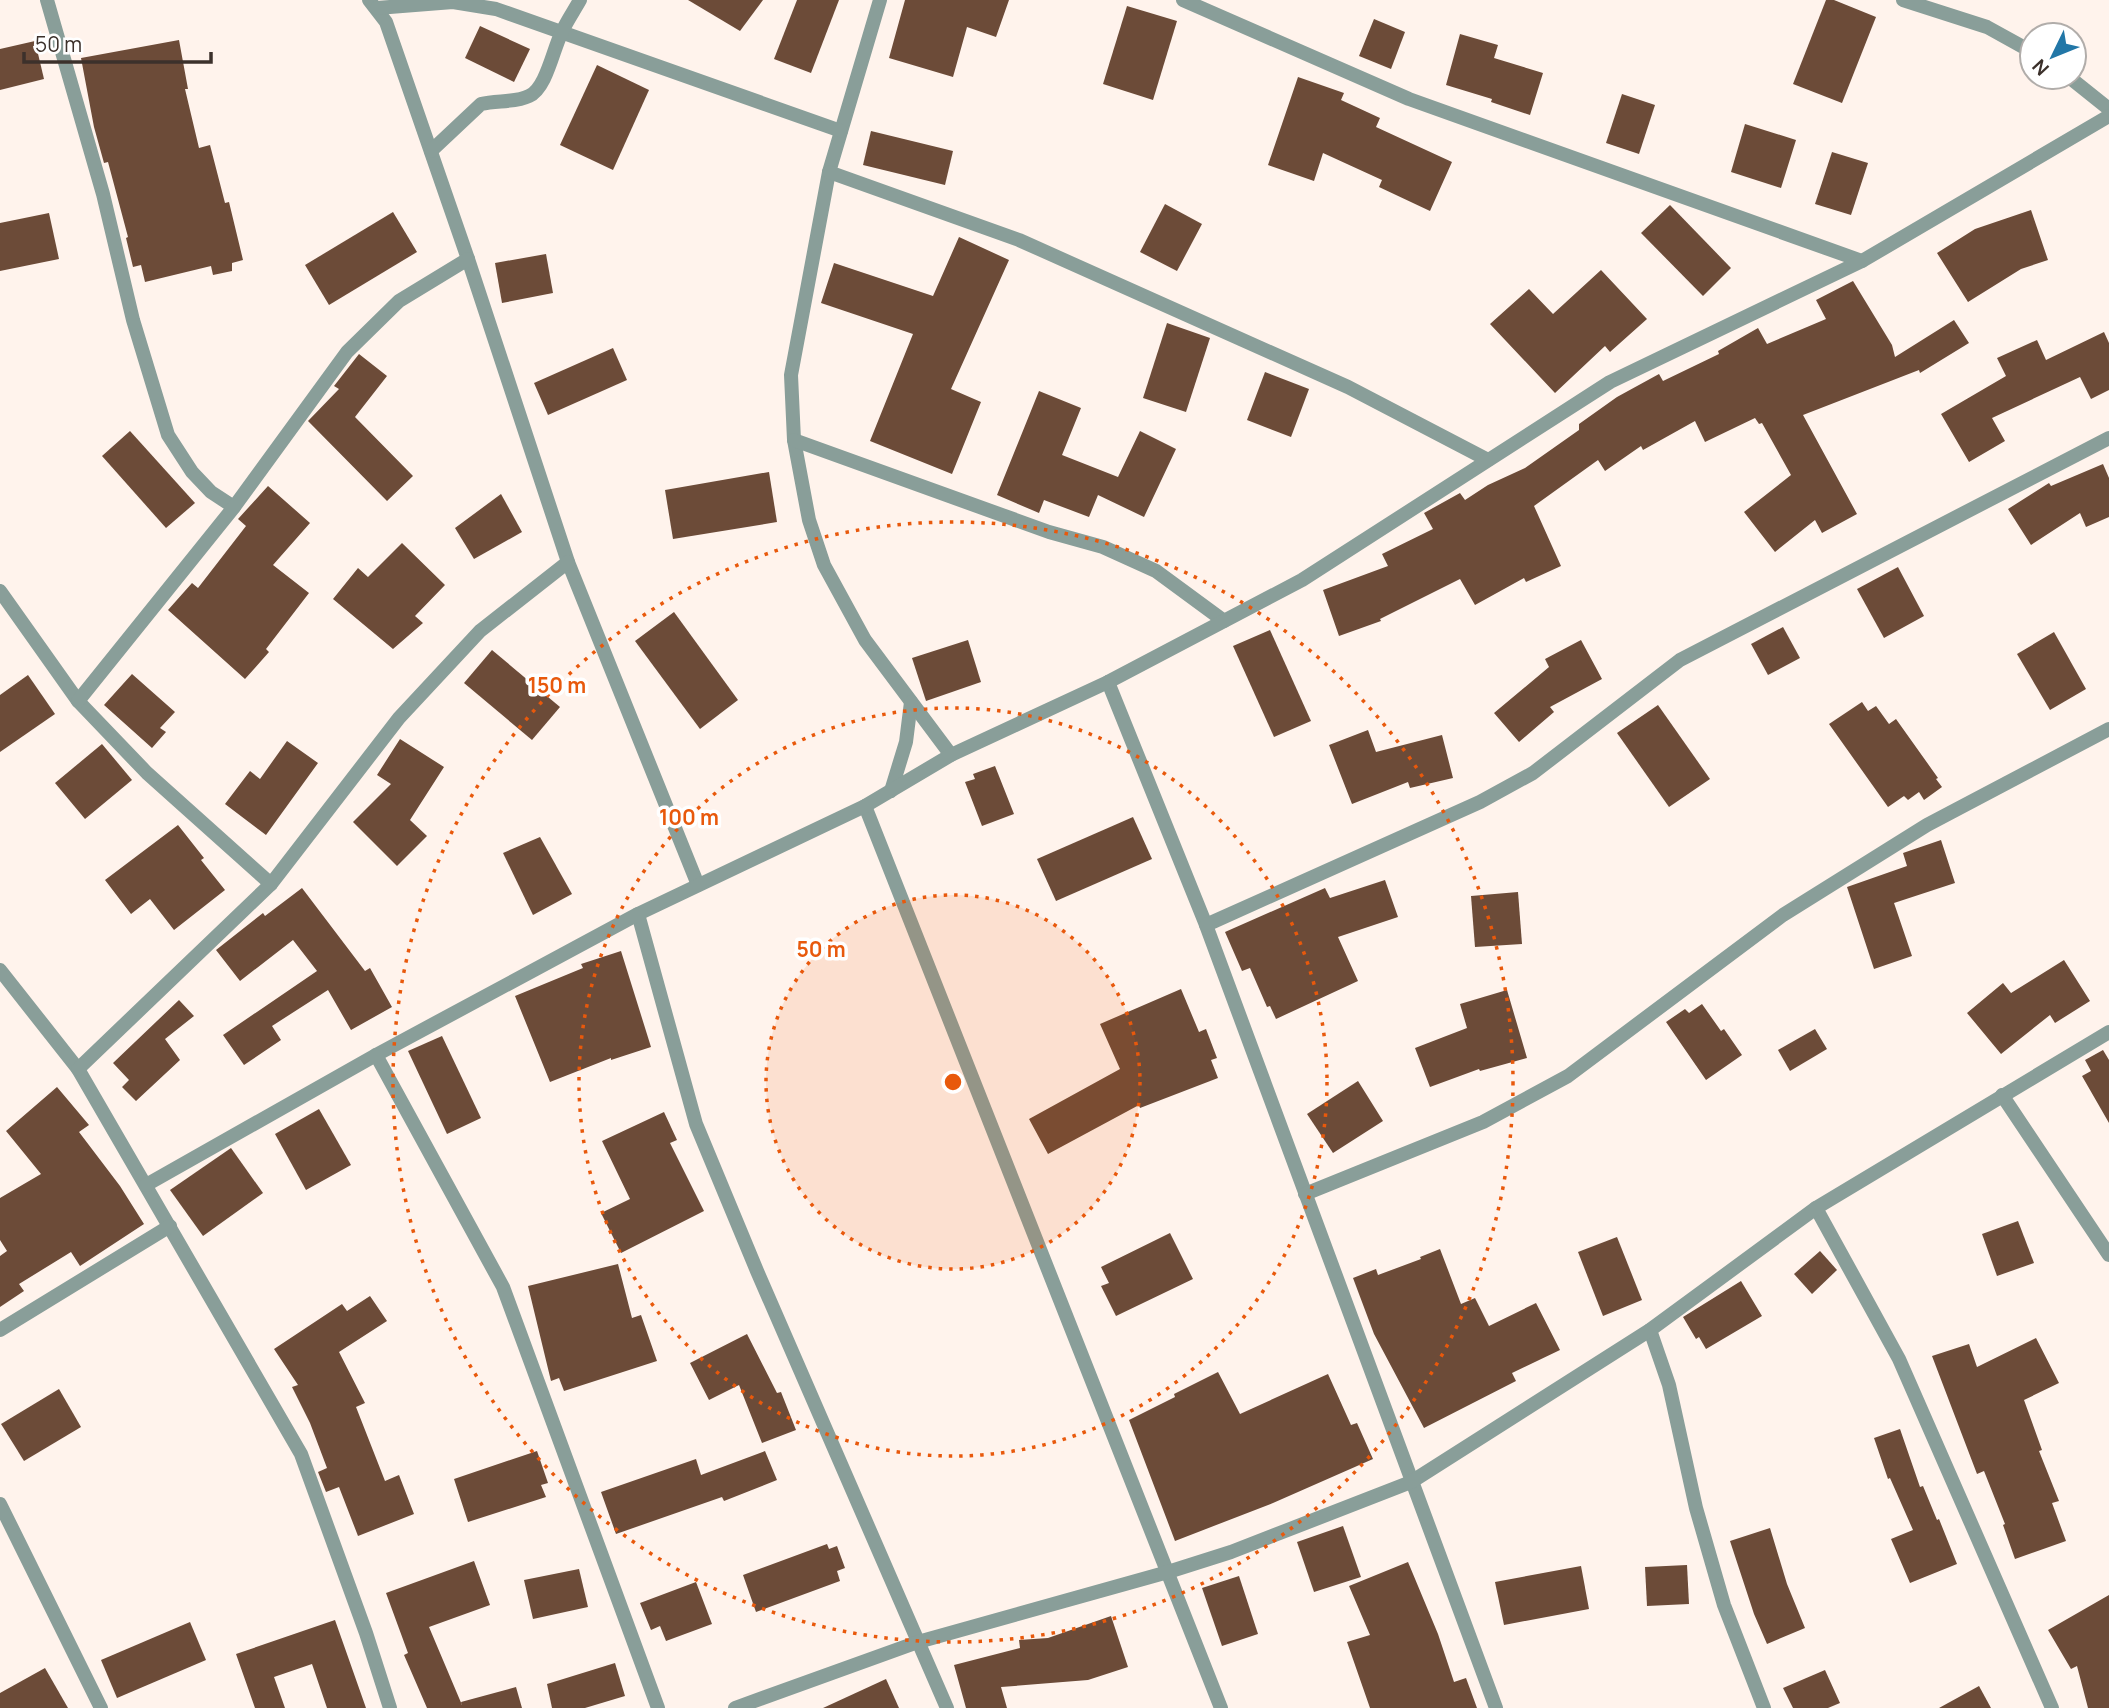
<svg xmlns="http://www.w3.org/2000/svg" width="2109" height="1708" font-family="Manrope,sans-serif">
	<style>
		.building { fill: #6c4b38 }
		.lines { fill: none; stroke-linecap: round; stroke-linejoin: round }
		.minor { stroke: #899e99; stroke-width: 14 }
		.ring { fill: none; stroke: #e8590c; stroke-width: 3.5; stroke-dasharray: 3.5 7 }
		.centre { fill: #e8590c; stroke: #fff; stroke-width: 3.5 }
		.ring-label { font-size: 21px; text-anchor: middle; font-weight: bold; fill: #e8590c; stroke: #fff; stroke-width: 7; stroke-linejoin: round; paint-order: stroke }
	</style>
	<rect width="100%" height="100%" fill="#fff3ec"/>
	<g class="building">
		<polygon points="688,0 763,0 740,31"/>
		<polygon points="797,0 839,0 811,73 774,59"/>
		<polygon points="905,0 1009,0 996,37 967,27 953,77 889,58"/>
		<polygon points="1826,0 1834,0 1876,17 1842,103 1793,84"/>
		<polygon points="1127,6 1177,21 1153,100 1103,84"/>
		<polygon points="1374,19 1405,32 1391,69 1359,56"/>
		<polygon points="480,26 530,49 514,82 465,58"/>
		<polygon points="1460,34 1498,45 1494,58 1543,73 1530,115 1491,102 1492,99 1446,85"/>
		<polygon points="179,40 188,89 185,89 199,148 210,145 225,203 229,202 243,260 232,263 232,271 213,275 211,266 145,282 141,265 133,267 126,238 128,237 108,162 104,163 94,127 81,58"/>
		<polygon points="35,41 44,79 0,90 0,49"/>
		<polygon points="597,65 649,90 613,170 560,145"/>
		<polygon points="1298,77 1344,93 1341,100 1380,118 1376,127 1452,162 1430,211 1379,187 1382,180 1323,153 1314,181 1268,165"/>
		<polygon points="1622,94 1655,105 1639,154 1606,143"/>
		<polygon points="1745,124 1796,140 1781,188 1731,172"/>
		<polygon points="871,131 953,151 945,185 863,165"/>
		<polygon points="1832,152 1868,163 1851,215 1815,204"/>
		<polygon points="1165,204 1202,224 1177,271 1140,252"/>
		<polygon points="1670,205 1731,268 1703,296 1641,233"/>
		<polygon points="2031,210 2048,260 2021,269 1968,302 1937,253 1975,229"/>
		<polygon points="393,212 417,252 329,305 305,265"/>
		<polygon points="49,213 59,259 0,271 0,223"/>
		<polygon points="959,237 1009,260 951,389 981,402 952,474 870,441 913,334 821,303 834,263 933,296"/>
		<polygon points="546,254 553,293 502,303 495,263"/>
		<polygon points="1601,270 1647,319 1610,352 1605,346 1555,393 1490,324 1529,289 1553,314"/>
		<polygon points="1853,281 1892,345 1895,357 1954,320 1969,343 1920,373 1919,370 1803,415 1857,514 1822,533 1815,520 1775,552 1744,512 1791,475 1762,423 1759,424 1755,418 1705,442 1695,421 1643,450 1641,446 1605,471 1598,460 1534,506 1561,566 1526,582 1524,578 1475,605 1460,579 1380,619 1381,621 1339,636 1323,590 1388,566 1382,554 1433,529 1424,513 1460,493 1465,500 1488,485 1525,468 1579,430 1579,424 1617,397 1659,374 1663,381 1719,354 1718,351 1758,328 1767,344 1826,319 1816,300"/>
		<polygon points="1167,323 1210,338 1186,412 1143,398"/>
		<polygon points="2104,332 2109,343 2109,390 2091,399 2080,377 1992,418 2005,441 1969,462 1941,414 2006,376 1997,358 2037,340 2046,360"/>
		<polygon points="613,348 627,380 548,415 534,383"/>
		<polygon points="359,354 387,376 355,417 413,476 387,501 308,421 339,389 334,386"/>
		<polygon points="1265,372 1309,389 1291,437 1247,420"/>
		<polygon points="1039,391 1081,408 1062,455 1118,477 1140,431 1176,449 1144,517 1098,495 1089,517 1044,500 1039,513 997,495"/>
		<polygon points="130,431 195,503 166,528 102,456"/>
		<polygon points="2103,464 2109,478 2109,517 2086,527 2080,513 2031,545 2008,509 2049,483 2051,486"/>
		<polygon points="769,472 777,522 673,539 665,490"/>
		<polygon points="268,486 310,523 273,565 309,593 266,649 269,652 245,679 168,610 192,583 198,588 246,526 238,519"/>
		<polygon points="501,494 522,532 474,559 455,528"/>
		<polygon points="402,543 445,585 415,616 423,623 393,649 333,599 358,568 368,577"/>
		<polygon points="1898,567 1924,616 1884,638 1857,589"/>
		<polygon points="674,612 738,700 700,729 635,641"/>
		<polygon points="1783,627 1800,658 1768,675 1751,644"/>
		<polygon points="1270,630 1311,721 1274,737 1233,646"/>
		<polygon points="2054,632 2086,689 2050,710 2017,654"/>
		<polygon points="968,640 981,682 926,701 912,658"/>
		<polygon points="1581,640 1602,679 1550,707 1554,712 1519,742 1494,713 1549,667 1545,659"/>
		<polygon points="492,650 560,707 532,740 464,683"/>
		<polygon points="132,674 175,712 160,728 166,732 152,748 104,705"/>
		<polygon points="28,675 55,714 0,752 0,695"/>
		<polygon points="1862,702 1868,711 1876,706 1889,724 1896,719 1938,778 1936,779 1942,787 1924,800 1919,792 1908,800 1904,796 1888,807 1829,724"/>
		<polygon points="1658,705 1710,779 1669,807 1617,733"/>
		<polygon points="1368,730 1376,752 1442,735 1453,778 1410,788 1408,782 1352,804 1329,745"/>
		<polygon points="400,739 444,767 410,820 427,836 397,866 353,822 391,784 377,775"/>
		<polygon points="287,741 318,763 266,835 225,804 250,771 260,779"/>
		<polygon points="102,744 132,780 85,819 55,783"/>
		<polygon points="995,766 1014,814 982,826 965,782 975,779 973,774"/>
		<polygon points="1133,817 1152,859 1056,901 1037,859"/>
		<polygon points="178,825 204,858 201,860 225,890 174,930 150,899 131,914 105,880"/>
		<polygon points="540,837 572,894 533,915 503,853"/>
		<polygon points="1941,840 1955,883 1894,903 1912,956 1874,969 1847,887 1907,866 1903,853"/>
		<polygon points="1385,880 1398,917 1338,937 1358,981 1276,1019 1270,1006 1267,1007 1250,968 1242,971 1225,932 1325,888 1330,898"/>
		<polygon points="302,888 365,971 370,968 392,1007 351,1030 328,990 272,1026 281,1040 244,1065 223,1035 317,971 293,940 240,981 216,950 263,913 265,916"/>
		<polygon points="1518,892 1522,944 1475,947 1471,896"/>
		<polygon points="621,951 651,1047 611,1060 611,1058 550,1082 515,996 583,968 581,964"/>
		<polygon points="2064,960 2090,1001 2055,1023 2050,1015 2001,1054 1967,1013 2003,983 2011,993"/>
		<polygon points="1181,989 1199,1032 1206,1029 1217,1058 1211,1060 1218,1078 1140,1108 1139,1105 1048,1154 1029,1119 1120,1069 1100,1024"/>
		<polygon points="1507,990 1527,1058 1480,1071 1479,1069 1430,1087 1415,1048 1467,1028 1460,1004"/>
		<polygon points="179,1000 194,1016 165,1039 180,1060 136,1101 122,1087 129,1080 113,1063"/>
		<polygon points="1702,1004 1721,1031 1724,1029 1742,1055 1706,1080 1666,1022 1685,1009 1689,1013"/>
		<polygon points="1815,1029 1827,1049 1790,1071 1778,1050"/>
		<polygon points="442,1036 481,1118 447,1134 408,1051"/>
		<polygon points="2103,1050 2109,1060 2109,1123 2082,1076 2091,1071 2085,1060"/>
		<polygon points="1358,1081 1383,1121 1333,1153 1307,1114"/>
		<polygon points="57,1087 89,1125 79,1132 120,1186 144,1224 80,1266 71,1252 19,1284 24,1291 0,1307 0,1256 7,1251 0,1240 0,1198 41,1174 6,1131"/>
		<polygon points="319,1109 351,1165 306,1190 275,1134"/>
		<polygon points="664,1112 677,1140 670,1143 704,1211 621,1253 601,1213 630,1199 602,1141"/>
		<polygon points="231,1148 263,1193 203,1236 170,1190"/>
		<polygon points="2018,1221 2034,1263 1997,1276 1982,1234"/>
		<polygon points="1170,1233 1193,1279 1116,1316 1101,1286 1109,1283 1101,1267"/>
		<polygon points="1617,1237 1642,1300 1603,1316 1578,1252"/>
		<polygon points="1440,1249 1461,1304 1475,1298 1489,1326 1536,1303 1560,1350 1512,1373 1516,1381 1424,1428 1374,1334 1353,1278 1376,1269 1378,1275 1421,1259 1420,1257"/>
		<polygon points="1820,1251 1837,1270 1812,1294 1794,1274"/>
		<polygon points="618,1264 632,1318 641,1315 657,1361 564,1391 559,1378 551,1381 528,1286"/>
		<polygon points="1741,1281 1762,1316 1706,1349 1699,1337 1696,1339 1683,1317"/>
		<polygon points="370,1296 387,1321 339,1352 365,1403 356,1407 385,1481 399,1475 414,1514 358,1536 339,1487 326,1492 318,1472 327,1468 310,1423 292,1387 298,1385 274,1349 342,1304 347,1311"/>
		<polygon points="747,1334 777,1393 781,1392 796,1430 762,1443 739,1385 709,1400 690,1363"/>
		<polygon points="2036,1338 2059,1383 2024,1400 2042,1450 2039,1451 2059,1501 2052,1503 2066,1541 2015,1559 2003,1525 2005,1524 1984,1471 1977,1474 1932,1356 1969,1344 1977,1367"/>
		<polygon points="1218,1372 1240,1414 1328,1374 1351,1425 1357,1423 1373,1459 1273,1503 1175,1541 1129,1420 1175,1397 1174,1394"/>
		<polygon points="59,1389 81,1427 24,1461 1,1424"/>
		<polygon points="1900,1429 1920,1487 1923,1486 1937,1520 1939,1519 1957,1564 1910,1583 1891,1539 1913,1530 1890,1478 1888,1479 1874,1438"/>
		<polygon points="537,1451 548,1483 541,1485 546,1497 468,1522 454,1479"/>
		<polygon points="765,1451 777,1480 724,1501 722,1497 616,1534 601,1492 696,1459 701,1475"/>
		<polygon points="1343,1526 1361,1577 1314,1592 1297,1542"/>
		<polygon points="1770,1528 1787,1584 1805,1628 1767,1644 1754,1614 1730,1541"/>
		<polygon points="827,1544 829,1549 837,1546 845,1568 837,1571 840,1581 756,1612 743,1575"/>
		<polygon points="474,1561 490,1605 429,1627 462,1705 461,1702 516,1687 522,1708 427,1708 404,1655 408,1653 386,1593"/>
		<polygon points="1408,1562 1438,1634 1454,1682 1466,1678 1477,1708 1370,1708 1347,1642 1370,1635 1349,1586"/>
		<polygon points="1687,1565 1689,1604 1647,1606 1645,1567"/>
		<polygon points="1581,1566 1589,1609 1504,1625 1495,1582"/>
		<polygon points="579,1569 588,1607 533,1619 524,1580"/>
		<polygon points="1239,1576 1258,1634 1222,1646 1202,1588"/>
		<polygon points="696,1582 712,1624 666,1641 660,1626 651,1630 640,1603"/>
		<polygon points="2109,1595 2109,1708 2088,1708 2077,1666 2071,1669 2048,1630"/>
		<polygon points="1111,1616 1128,1667 1088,1680 1001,1687 1007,1708 966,1708 954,1665 1020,1648 1019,1640 1048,1638"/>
		<polygon points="335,1620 366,1708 327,1708 312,1664 274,1677 285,1708 255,1708 236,1654"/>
		<polygon points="190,1622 206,1660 117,1698 101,1660"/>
		<polygon points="615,1663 625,1696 585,1708 552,1708 547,1684"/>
		<polygon points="45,1668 68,1708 0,1708 0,1693"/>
		<polygon points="1825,1670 1840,1703 1828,1708 1793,1708 1783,1688"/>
		<polygon points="886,1679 899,1708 823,1708"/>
		<polygon points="1979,1686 1991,1708 1939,1708"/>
	</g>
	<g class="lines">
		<g class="minor">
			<polyline points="47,0 103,194 133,320 168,435 192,472 211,492 234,507"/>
			<polyline points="369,0 386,22 468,259 568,562 698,885"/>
			<polyline points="880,0 829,172 791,375 794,440 809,520 824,565 865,640 951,755"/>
			<polyline points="1183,0 1409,99 1862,261"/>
			<polyline points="1903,0 1987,27 2032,52"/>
			<polyline points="377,8 453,2 496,9 841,131"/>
			<polyline points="2069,77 2109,109"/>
			<path d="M 431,151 L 481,104 C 496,100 515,103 529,96 C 546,89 553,50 561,34 C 566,22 574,11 580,0"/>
			<polyline points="829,172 1019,240 1348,387 1488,460"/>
			<polyline points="794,440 1049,532 1103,547 1156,571 1224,621"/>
			<polyline points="0,591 78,701 147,773 271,884"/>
			<polyline points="1108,682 1206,925 1496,1708"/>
			<polyline points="78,701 234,507 347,352 399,301 468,259"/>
			<polyline points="891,791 906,742 911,702"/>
			<polyline points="865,806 1221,1708"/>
			<polyline points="638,914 696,1124 757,1271 947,1708"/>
			<polyline points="1206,925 1480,802 1533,773 1680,660 2109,438"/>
			<polyline points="0,970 78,1069 301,1454 366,1633 390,1708"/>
			<polyline points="376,1055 503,1287 658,1708"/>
			<polyline points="78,1069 271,884 399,718 480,631 568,562"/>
			<polyline points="2002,1095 2109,1255"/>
			<polyline points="146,1185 376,1055 638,914 865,806 951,755 1108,682 1302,580 1610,382 1862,261 2109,116"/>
			<polyline points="1305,1194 1483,1122 1568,1076 1783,915 1927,825 2109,729"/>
			<polyline points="1816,1208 1899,1359 2052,1708"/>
			<polyline points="0,1330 170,1226"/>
			<polyline points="1650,1330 1669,1385 1696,1508 1724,1605 1764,1708"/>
			<polyline points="0,1504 101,1708"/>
			<polyline points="735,1708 918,1642 1168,1572 1231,1552 1411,1482 1650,1330 1816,1208 2109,1032"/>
		</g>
	</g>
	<circle cx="953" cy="1082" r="187" fill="#e8590c" fill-opacity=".12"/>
	<g class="ring">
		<circle cx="953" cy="1082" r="187"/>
		<circle cx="953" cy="1082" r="374"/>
		<circle cx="953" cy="1082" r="560"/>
	</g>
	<circle cx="953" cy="1082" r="10" class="centre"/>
	<g class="ring-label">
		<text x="557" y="693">150 m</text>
		<text x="689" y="825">100 m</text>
		<text x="821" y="957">50 m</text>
	</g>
	<g transform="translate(2053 56) rotate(227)"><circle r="33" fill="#ffffff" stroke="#b1adaa" stroke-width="2"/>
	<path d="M0-5L12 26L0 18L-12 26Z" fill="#2277a7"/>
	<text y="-10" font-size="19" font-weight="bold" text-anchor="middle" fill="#3c312b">N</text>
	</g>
	<path d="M24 52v10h187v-10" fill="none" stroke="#3c312b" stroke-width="3.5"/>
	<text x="35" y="52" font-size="21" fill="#3c312b" stroke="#ffffff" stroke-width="5" paint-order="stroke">50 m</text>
</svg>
